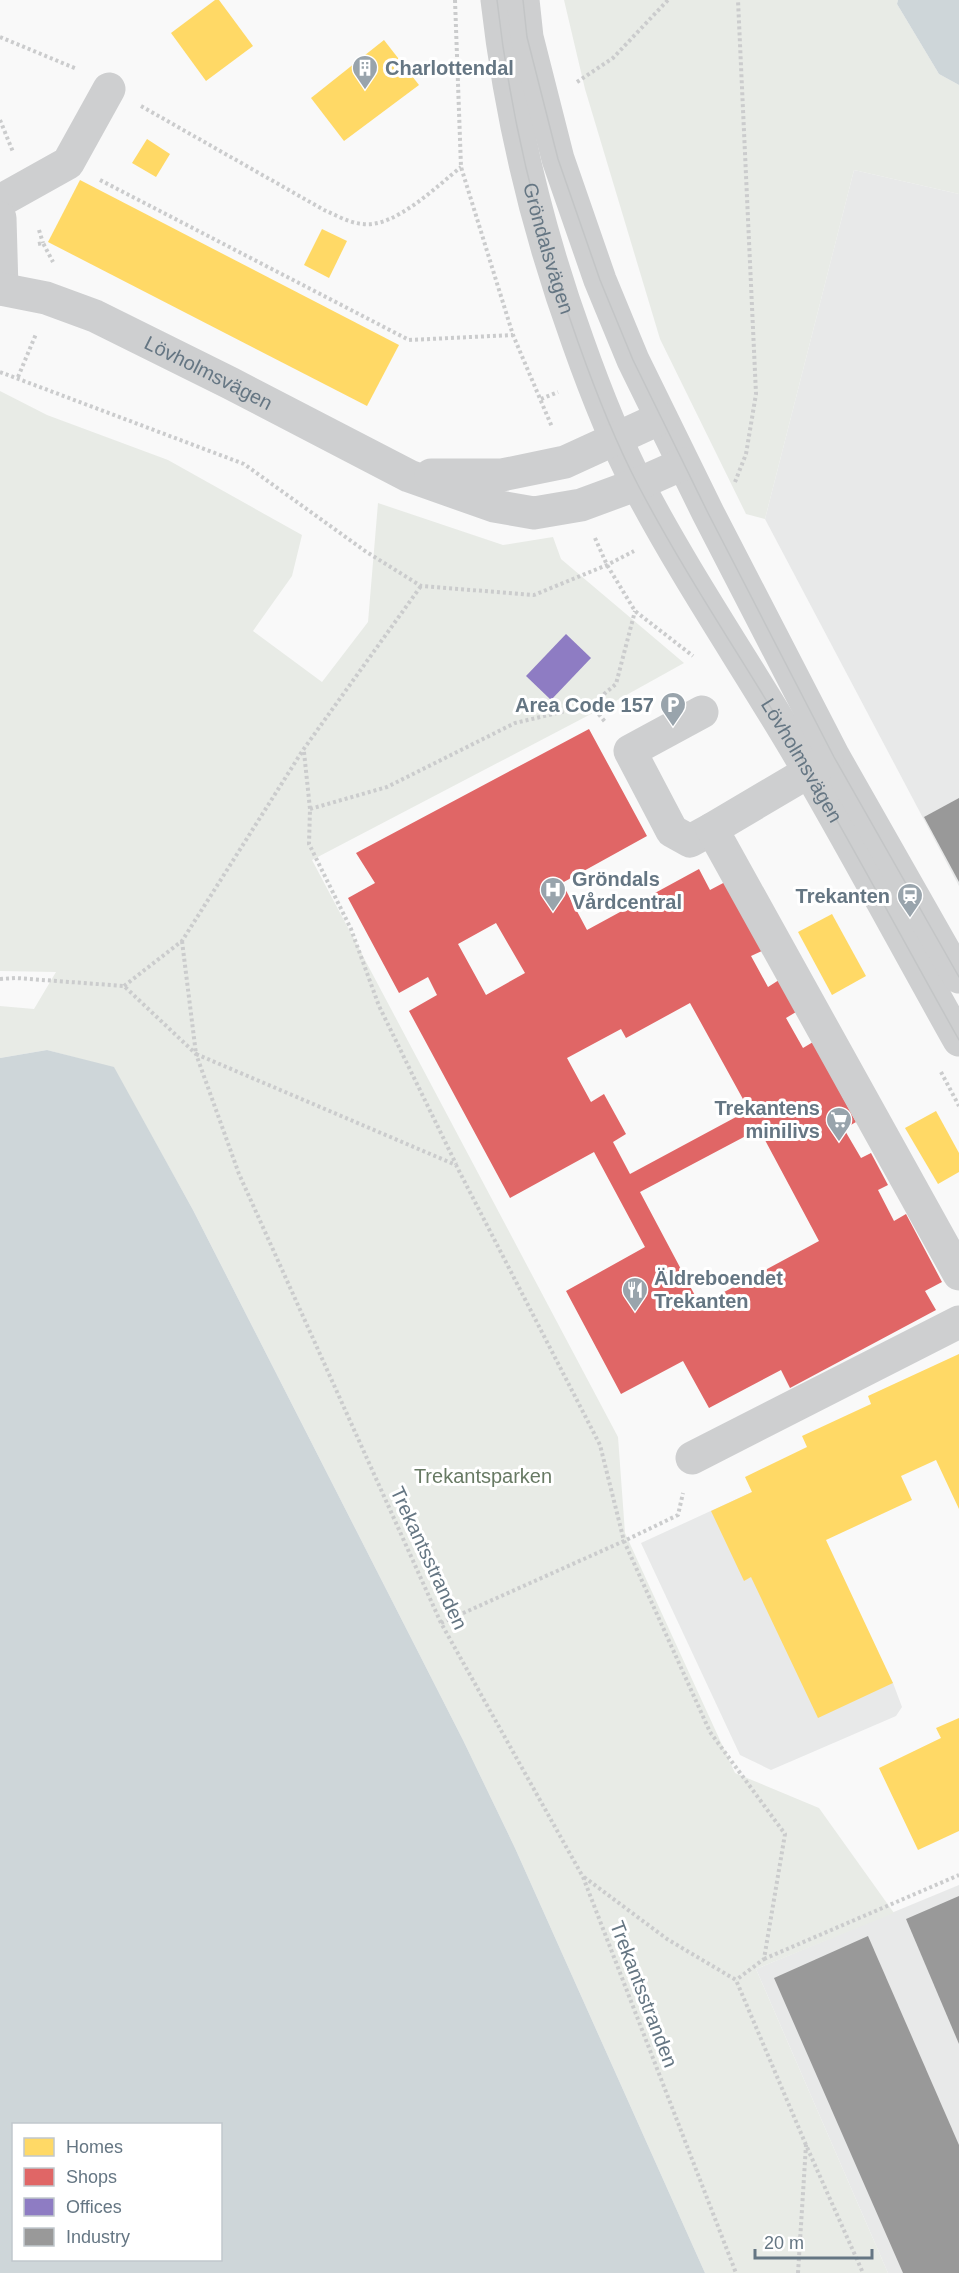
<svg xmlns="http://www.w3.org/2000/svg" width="959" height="2273" font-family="Arial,sans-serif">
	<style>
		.built { fill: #e8e9e9 }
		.green { fill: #e8ebe6 }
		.water { fill: #ced6d9; fill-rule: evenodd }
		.homes { fill: #ffd966 }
		.shops { fill: #e06666; fill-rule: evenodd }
		.offices { fill: #8e7cc3 }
		.industry { fill: #999 }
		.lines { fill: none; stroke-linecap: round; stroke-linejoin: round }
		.path { stroke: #cbcccd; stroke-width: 4; stroke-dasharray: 3 3; stroke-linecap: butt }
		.minor { stroke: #cecfd0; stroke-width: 33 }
		.tram { stroke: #c3c5c6; stroke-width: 1.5 }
		.labels { text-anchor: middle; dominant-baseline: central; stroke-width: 6; stroke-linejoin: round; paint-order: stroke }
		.poi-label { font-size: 20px; font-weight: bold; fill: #657683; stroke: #fff; text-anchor: start }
		.street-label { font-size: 20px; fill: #657683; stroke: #fff }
		.park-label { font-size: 20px; fill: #687a64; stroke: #fff }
	</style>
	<rect width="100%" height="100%" fill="#f9f9f9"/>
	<g class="built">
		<polygon points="854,170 959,194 959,886 765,519"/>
		<polygon points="752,1492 893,1683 902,1707 896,1716 771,1770 740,1755 641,1543"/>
		<polygon points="959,1885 959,2273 888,2273 756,1969"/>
	</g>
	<g class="green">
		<polygon points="564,0 898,0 897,4 939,74 959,85 959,194 854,170 765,519 746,514 660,339 585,89"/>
		<polygon points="0,391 47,415 168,460 302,535 292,576 253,631 322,682 368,622 378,503 503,545 553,537 561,559 684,663 612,703 312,860 618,1437 625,1533 735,1773 819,1808 894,1913 756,1969 888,2273 705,2273 515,1848 463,1740 193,1210 114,1068 47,1050 0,1058 0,1006 34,1009 56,972 0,971"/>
	</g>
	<g class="water">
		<polygon points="898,0 959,0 959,85 939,74 897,4"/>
		<path d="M 47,1050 L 114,1067 L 193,1210 L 463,1740 L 515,1848 L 705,2273 L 0,2273 L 0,1058 ZM 14,2124 L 220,2124 L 220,2260 L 14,2260 Z"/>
	</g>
	<g class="homes">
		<polygon points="215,0 219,0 253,46 206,81 171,33"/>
		<polygon points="384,40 419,85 344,141 311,98"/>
		<polygon points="147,139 170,154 156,177 132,163"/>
		<polygon points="80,180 399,345 367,406 48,242"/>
		<polygon points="322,229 347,241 329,278 304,265"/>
		<polygon points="832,914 866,976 832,995 798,932"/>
		<polygon points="936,1111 959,1153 959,1172 938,1184 905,1128"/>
		<polygon points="959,1354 959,1509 936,1460 901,1476 912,1500 826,1540 893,1683 818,1718 751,1577 744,1581 711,1511 752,1492 745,1477 807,1447 802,1436 871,1404 868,1396"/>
		<polygon points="959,1718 959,1831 918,1850 879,1768 941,1738 936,1728"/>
	</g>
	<path class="shops" d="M 589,729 L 647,836 L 562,883 L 587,930 L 699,869 L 710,890 L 727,881 L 764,950 L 751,956 L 768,987 L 779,980 L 796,1012 L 786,1018 L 803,1048 L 813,1042 L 856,1122 L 844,1129 L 861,1158 L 871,1153 L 888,1185 L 878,1190 L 894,1221 L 906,1214 L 942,1282 L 925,1291 L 936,1310 L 790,1388 L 781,1370 L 709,1408 L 683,1361 L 621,1394 L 566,1291 L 645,1247 L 594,1152 L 510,1198 L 409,1011 L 437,995 L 428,977 L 399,993 L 348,898 L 375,883 L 356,853 ZM 496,923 L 525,973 L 486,995 L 458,944 ZM 690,1003 L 749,1110 L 630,1174 L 613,1142 L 626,1134 L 604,1094 L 591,1102 L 567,1058 L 621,1029 L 626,1038 ZM 759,1129 L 819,1241 L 700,1305 L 640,1192 Z"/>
	<polygon class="offices" points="566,634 591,658 551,700 526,676"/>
	<g class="industry">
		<polygon points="959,798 959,882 924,817"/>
		<polygon points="959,1896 959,2044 906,1919"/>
		<polygon points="868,1936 959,2145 959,2273 903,2273 774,1978"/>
	</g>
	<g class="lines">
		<g class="path">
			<polyline points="455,0 461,167 513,335 552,427"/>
			<polyline points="0,37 77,69"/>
			<polyline points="577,82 613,58 668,0"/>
			<path d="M 141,106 L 324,210 C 336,215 349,223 363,224 C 395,228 437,186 461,167"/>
			<polyline points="0,120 13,152"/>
			<polyline points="100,180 409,340 513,335"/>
			<polyline points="39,230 43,243"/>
			<polyline points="38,244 43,243 53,262"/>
			<polyline points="0,372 244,464 365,551 421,586 534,595 607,565 634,551"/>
			<polyline points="18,377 36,334"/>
			<polyline points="541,399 558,392"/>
			<polyline points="735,482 746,454 756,394 738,0"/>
			<polyline points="595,538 607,565 635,611 693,656"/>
			<polyline points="591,705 606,723"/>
			<polyline points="304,752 310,809 309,844 351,929 379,1006 456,1164"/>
			<polyline points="310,809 387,787 515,723 591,705 616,684 635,611"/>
			<polyline points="182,941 196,1054 456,1165 600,1445 624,1541 710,1732 785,1834 764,1959 736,1980"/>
			<polyline points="0,979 16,978 124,986 196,1054 239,1174 441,1623 583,1877 736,2273"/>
			<polyline points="124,986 182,941 303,750 421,586"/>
			<polyline points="941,1072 959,1106"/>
			<polyline points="441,1623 624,1541 678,1515 683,1493"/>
			<polyline points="584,1877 667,1939 736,1980 806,2145 863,2273"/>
			<polyline points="764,1959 959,1875"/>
			<polyline points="798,2273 806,2145"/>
		</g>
		<g class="minor">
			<path id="s1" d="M 497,0 C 510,116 538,232 578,342 C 595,390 614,439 638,485 C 690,584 754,676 810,773 C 861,861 909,951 959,1040"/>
			<polyline points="523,0 527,37 558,159 600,280 633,360 708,513 834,757 959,977"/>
			<polyline points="0,201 68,163 109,89"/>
			<polyline points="0,218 2,289"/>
			<path id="s2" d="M 0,289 L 46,298 L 95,316 L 230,383 L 409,476 L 494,506 L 534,513 L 581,505 L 638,484 L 683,464"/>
			<polyline points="431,475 502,475 565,462 661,418"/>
			<polyline points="702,712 630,751 672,831 690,841 712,829"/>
			<polyline points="827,761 712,829 959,1274"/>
			<polyline points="692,1458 959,1322"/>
		</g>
		<g class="tram">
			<path d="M 497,0 C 510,116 538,232 578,342 C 595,390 614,439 638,485 C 690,584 754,676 810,773 C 861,861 909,951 959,1040"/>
			<polyline points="523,0 527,37 558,159 600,280 633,360 708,513 834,757 959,977"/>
		</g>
	</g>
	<defs>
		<symbol id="building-pin" viewBox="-11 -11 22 30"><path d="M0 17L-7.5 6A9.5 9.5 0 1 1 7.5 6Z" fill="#99a4ac" stroke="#fff"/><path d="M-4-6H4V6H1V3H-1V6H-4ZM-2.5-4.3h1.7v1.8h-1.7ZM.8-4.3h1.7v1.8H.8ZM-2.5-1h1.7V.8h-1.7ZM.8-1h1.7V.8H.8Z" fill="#fff"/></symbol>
		<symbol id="parking-pin" viewBox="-11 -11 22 30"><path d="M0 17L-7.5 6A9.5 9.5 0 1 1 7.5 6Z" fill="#99a4ac" stroke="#fff"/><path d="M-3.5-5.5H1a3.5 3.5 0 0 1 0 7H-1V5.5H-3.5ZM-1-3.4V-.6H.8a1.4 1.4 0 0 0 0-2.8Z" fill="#fff"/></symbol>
		<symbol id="hospital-pin" viewBox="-11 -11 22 30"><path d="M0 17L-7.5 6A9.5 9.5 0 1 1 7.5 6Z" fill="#99a4ac" stroke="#fff"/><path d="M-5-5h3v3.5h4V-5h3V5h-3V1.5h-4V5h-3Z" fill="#fff"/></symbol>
		<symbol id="station-pin" viewBox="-11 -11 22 30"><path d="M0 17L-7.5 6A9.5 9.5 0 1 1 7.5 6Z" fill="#99a4ac" stroke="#fff"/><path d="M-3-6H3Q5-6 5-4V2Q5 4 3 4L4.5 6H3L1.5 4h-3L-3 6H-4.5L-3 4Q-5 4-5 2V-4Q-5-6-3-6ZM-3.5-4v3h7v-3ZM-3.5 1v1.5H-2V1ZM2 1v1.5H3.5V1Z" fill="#fff"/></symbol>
		<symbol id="supermarket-pin" viewBox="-11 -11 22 30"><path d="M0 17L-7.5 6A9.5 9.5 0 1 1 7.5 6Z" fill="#99a4ac" stroke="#fff"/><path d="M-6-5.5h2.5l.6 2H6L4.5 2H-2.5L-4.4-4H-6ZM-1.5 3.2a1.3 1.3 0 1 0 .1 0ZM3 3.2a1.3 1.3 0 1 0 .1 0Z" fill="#fff"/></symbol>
		<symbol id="restaurant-pin" viewBox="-11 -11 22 30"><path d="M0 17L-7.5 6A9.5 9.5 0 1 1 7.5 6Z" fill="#99a4ac" stroke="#fff"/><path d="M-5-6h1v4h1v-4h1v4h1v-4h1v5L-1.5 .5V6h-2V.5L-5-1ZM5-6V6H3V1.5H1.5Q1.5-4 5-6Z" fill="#fff"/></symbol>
	</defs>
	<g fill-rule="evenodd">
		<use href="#building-pin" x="350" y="53" width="30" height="40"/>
		<use href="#parking-pin" x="658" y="690" width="30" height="40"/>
		<use href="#hospital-pin" x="538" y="875" width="30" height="40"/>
		<use href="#station-pin" x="895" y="881" width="30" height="40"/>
		<use href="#supermarket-pin" x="824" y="1105" width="30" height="40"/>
		<use href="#restaurant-pin" x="620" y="1275" width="30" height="40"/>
	</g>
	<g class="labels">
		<g class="poi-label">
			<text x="385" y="68">Charlottendal</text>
			<text x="654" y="705" text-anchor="end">Area Code 157</text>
			<text x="572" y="879">Gröndals<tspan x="572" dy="23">Vårdcentral</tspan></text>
			<text x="890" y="896" text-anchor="end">Trekanten</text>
			<text x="820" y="1108" text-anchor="end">Trekantens<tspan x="820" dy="23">minilivs</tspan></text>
			<text x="654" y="1278">Äldreboendet<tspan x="654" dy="23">Trekanten</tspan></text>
		</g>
		<g class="street-label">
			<text stroke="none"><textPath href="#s1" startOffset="254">Gröndalsvägen</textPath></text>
			<text stroke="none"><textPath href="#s2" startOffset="226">Lövholmsvägen</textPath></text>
			<text stroke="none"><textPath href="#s1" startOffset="828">Lövholmsvägen</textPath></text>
			<text transform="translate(429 1558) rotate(65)">Trekantsstranden</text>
			<text transform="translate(644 1994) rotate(69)">Trekantsstranden</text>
		</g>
		<g class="park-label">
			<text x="483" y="1476">Trekantsparken</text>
		</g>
	</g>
	<rect x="12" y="2123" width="210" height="138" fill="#ffffff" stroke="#c1c8cd" stroke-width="1.5"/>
	<rect x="24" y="2138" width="30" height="18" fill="#ffd966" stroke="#c1c8cd" stroke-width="1.5"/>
	<text x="66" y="2153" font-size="18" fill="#657683">Homes</text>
	<rect x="24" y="2168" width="30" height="18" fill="#e06666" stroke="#c1c8cd" stroke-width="1.5"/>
	<text x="66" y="2183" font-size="18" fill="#657683">Shops</text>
	<rect x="24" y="2198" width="30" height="18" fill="#8e7cc3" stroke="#c1c8cd" stroke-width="1.5"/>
	<text x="66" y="2213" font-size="18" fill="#657683">Offices</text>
	<rect x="24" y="2228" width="30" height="18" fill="#999999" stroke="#c1c8cd" stroke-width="1.5"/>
	<text x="66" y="2243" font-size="18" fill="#657683">Industry</text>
	<path d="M755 2249v9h117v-9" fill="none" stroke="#657683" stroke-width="3"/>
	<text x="764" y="2249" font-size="18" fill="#657683" stroke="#ffffff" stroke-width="4.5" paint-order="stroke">20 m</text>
</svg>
